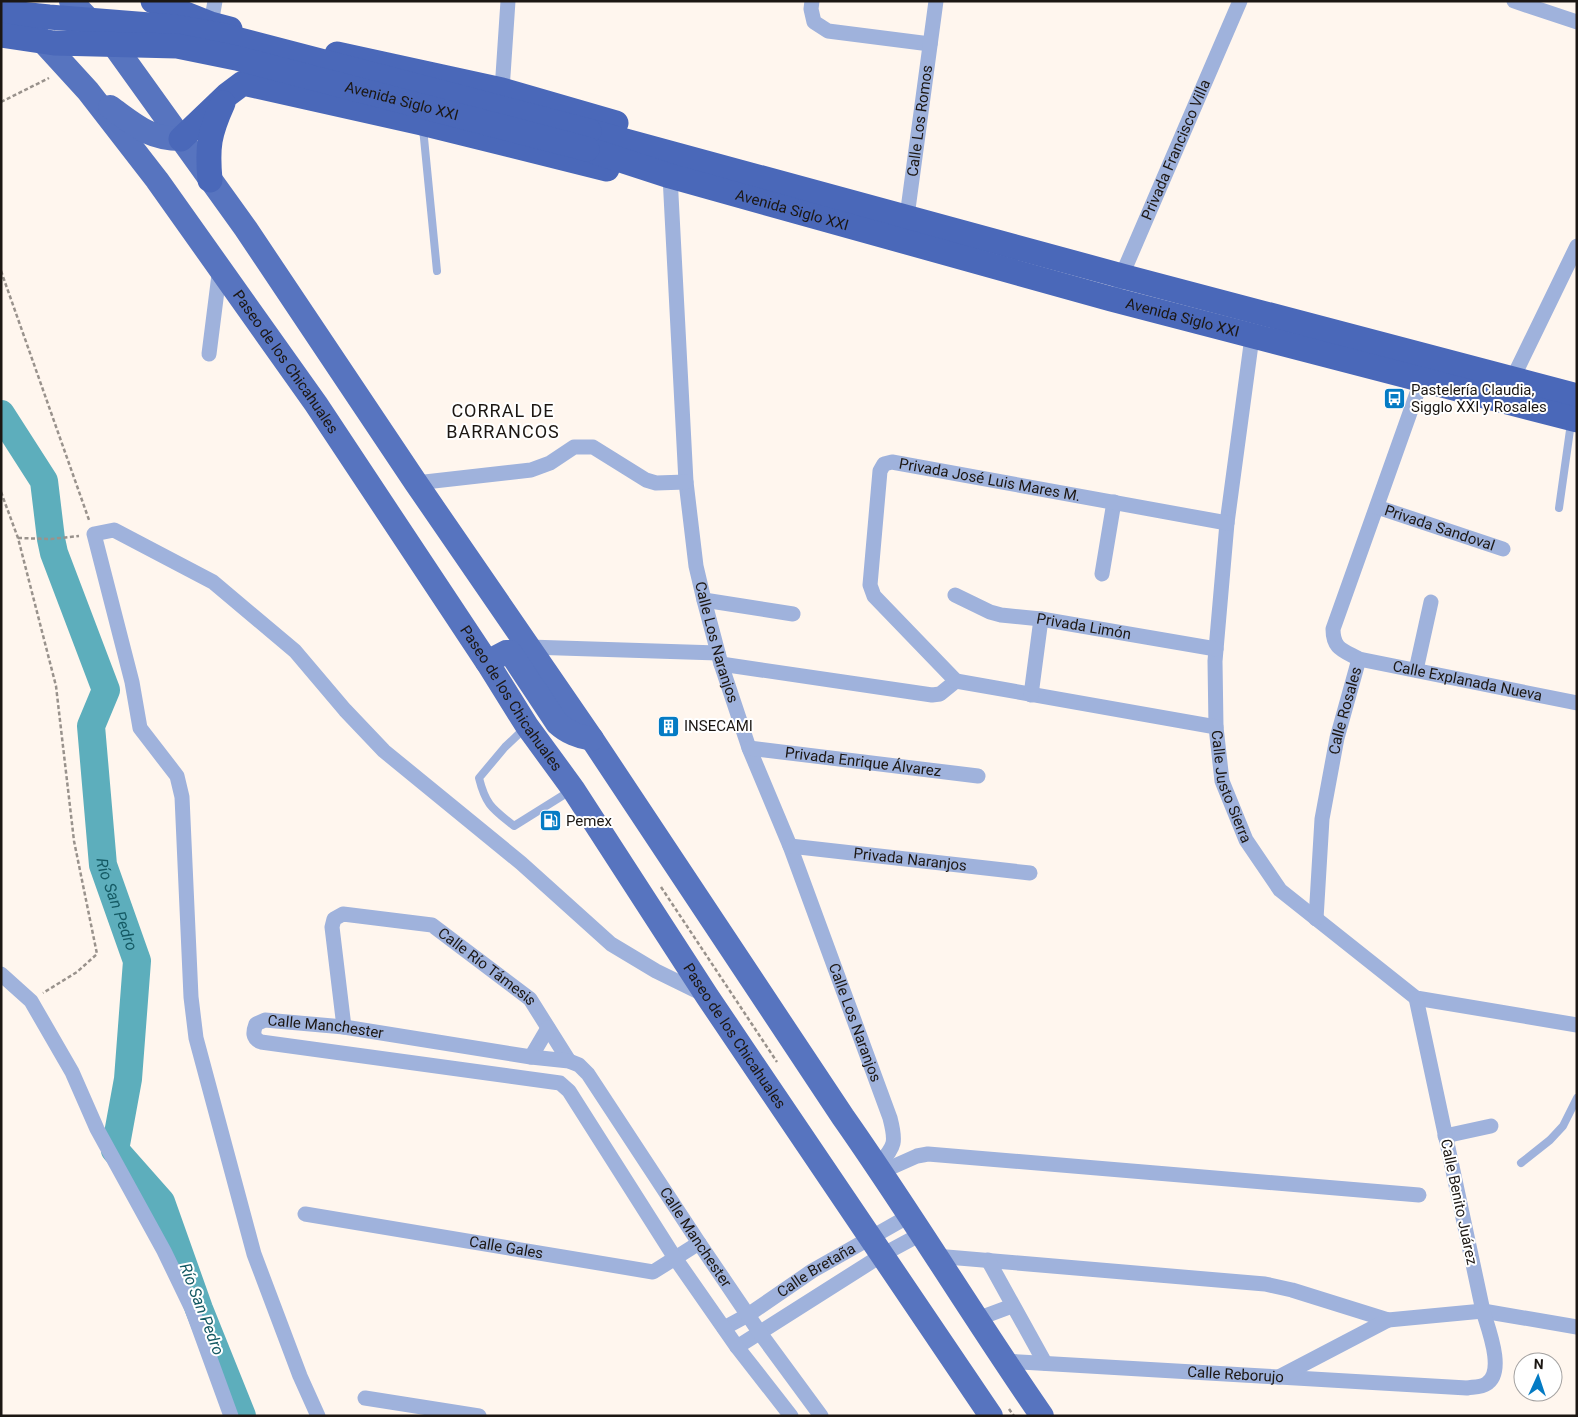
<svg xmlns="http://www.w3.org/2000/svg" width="1578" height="1417" font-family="Roboto,sans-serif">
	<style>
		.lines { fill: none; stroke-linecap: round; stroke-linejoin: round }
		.river { stroke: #5daebc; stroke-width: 28 }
		.path { stroke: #99928c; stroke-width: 2.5; stroke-dasharray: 4 2.5; stroke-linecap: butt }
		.service { stroke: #9fb2dc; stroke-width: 8 }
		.minor { stroke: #9fb2dc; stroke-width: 15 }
		.primary { stroke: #5774bf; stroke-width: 24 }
		.trunk { stroke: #4a68b9; stroke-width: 25 }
		.trunk-bridge { stroke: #4a68b9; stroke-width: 25 }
		.labels { text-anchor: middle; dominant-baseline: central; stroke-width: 4; stroke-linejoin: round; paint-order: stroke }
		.street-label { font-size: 15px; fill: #1c1713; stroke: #fff }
		.poi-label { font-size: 15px; fill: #1c1713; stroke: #fff; text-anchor: start }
		.water-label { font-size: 16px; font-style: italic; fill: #155a64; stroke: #fff }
		.quarter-label { font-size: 18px; letter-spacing: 1px; fill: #1c1713; stroke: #fff }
	</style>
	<rect width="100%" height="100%" fill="#fff6ee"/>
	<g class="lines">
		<path class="river" id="s1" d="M 1,414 L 44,481 L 51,539 L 54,553 L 106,690 L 91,726 L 103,865 L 137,961 L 128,1079 L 115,1150 L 161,1202 L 199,1309 L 242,1416"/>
		<g class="path">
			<polyline points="1,102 49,78"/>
			<polyline points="1,271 89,520"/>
			<polyline points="1,492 18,538 56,686 74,841 97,954 77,972 43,993"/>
			<polyline points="18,538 51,539 79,536"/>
			<polyline points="661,887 777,1062"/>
			<polyline points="1009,1409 1014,1416"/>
		</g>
		<g class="service">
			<polyline points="423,128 437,271"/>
			<polyline points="1559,508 1571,423"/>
			<path d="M 525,728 L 505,747 L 479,778 C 486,806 493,809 514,826 L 570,791"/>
			<polyline points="1521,1163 1550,1140 1563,1126 1577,1098"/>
		</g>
		<g class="minor">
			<polyline points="812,1 811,9 814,22 828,31 930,44"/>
			<polyline points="1514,1 1577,22"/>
			<polyline points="211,24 215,1"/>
			<polyline points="502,90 508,1"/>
			<path id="s2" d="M 670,176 L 686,482 L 696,566 L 704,600 L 721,664 L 749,748 L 790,846 L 890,1118 C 897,1145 894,1146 878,1166"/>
			<path id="s3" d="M 906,224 L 936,1"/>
			<path id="s4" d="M 1119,282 L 1240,1"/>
			<path id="s5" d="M 1252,337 L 1227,523 L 1215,661 L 1216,727 L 1222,781 L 1246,840 L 1280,890 L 1416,998 L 1577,1025"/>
			<polyline points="209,354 220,267"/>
			<path id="s6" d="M 1422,379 L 1333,629 C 1333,649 1343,650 1359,659 L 1577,703"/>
			<polyline points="1509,386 1577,246"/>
			<polyline points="416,483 531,470 550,463 574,447 593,447 646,480 656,483 686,482"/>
			<path id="s7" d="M 1377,507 L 1503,549"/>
			<polyline points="1102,574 1114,502"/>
			<path id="s8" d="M 955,595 L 990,612 L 1001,615 L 1041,619 L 1216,649"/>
			<polyline points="704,600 793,614"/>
			<polyline points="529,647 718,653"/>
			<polyline points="721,664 932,695 940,694 956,681"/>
			<polyline points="1416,670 1431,602"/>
			<path id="s9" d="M 956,681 L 874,596 L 870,585 L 880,471 L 884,464 L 892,462 L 1227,523"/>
			<polyline points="956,681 1216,727"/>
			<polyline points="1031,695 1041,619"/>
			<path id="s10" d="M 749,748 L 978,776"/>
			<path id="s11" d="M 790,846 L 1030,873"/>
			<path id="s12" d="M 1316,919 L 1322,819 L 1337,738 L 1359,659"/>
			<polyline points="1,974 31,1001 72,1072 97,1129 164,1251 192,1309 231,1416"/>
			<path id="s13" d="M 344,1027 L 332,927 L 334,919 L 343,914 L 432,925 L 530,999 L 569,1061"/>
			<polyline points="531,1057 548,1028"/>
			<polyline points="1445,1136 1491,1126"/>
			<polyline points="881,1172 917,1156 928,1154 1419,1195"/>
			<path id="s14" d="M 305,1214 L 653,1272 L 699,1243"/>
			<polyline points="935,1256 1265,1284 1292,1290 1388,1320 1483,1311 1577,1327"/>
			<polyline points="988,1260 1045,1363"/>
			<polyline points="977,1319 1012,1306"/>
			<path id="s15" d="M 724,1328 L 748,1315 L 812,1271 L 909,1216"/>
			<polyline points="737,1347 882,1255 921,1234"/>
			<path id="s16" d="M 1004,1361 L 1467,1388 C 1473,1387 1482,1387 1486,1384 C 1506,1373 1488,1328 1483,1311 L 1416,998"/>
			<polyline points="1279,1377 1388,1320"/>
			<polyline points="365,1398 479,1416"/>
			<polyline points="318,1416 300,1376 254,1254 196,1038 191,997 182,797 177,776 140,728 132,682 94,534 114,530 213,582 295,651 345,710 384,751 521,863 611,944 656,971 705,995"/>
			<path id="s17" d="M 791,1416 L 737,1347 L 675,1258 L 569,1091 L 560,1083 L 261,1042 C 252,1038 253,1032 256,1024 L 265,1020 L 344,1027 L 531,1057 L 569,1061 L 579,1065 L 588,1074 L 699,1243 L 760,1333 L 821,1416"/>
		</g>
		<g class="primary">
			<path d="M 71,1 L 116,48 L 246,229 L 416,483 L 592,739 L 843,1117 C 912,1215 974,1318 1042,1416"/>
			<path id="s18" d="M 35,33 L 88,91 L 157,180 L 316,404 L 487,662 L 527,726 L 573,789 L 707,996 L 991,1416"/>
			<path d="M 110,107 C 135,125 149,139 181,139"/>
			<path d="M 487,662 L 506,652 L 510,652 L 557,723 C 568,733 578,736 592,739"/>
		</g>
		<g class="trunk">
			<polyline points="153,1 211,24 230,29"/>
			<polyline points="337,54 502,90 616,123"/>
			<polyline points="589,131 1122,276 1577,396"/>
			<polyline points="181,139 227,95 243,83 422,123 607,169"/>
			<path id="s19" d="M 587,149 L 670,176 L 1111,299 L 1577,420"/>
			<path d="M 210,180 C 207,147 209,134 223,103"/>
		</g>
		<g class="trunk-bridge">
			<polyline points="1,12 49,17 175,27 221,35 589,131"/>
			<path id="s20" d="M 1,35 L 54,43 L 177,46 L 236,58 L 587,149"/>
		</g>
	</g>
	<defs>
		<symbol id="bus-square" viewBox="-11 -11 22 22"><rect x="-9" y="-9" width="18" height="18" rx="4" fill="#047bc4" stroke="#fff"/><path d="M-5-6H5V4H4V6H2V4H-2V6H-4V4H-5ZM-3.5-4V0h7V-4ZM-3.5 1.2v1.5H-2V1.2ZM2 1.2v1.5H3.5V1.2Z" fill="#fff"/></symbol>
		<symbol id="building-square" viewBox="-11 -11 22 22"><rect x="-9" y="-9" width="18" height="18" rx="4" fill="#047bc4" stroke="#fff"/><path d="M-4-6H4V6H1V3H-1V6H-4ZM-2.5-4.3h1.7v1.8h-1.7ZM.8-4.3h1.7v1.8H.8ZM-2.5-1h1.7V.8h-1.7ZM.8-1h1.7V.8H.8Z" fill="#fff"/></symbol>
		<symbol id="fuel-square" viewBox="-11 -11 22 22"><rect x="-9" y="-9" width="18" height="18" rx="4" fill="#047bc4" stroke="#fff"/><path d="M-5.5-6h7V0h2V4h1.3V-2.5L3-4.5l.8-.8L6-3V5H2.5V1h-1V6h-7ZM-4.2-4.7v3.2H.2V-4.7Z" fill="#fff"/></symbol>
	</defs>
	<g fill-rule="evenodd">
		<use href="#bus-square" x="1382" y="386" width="25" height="25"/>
		<use href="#building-square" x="656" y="714" width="25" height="25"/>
		<use href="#fuel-square" x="538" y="808" width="25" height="25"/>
	</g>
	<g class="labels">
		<g class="street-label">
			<text stroke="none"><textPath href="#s20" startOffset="408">Avenida Siglo XXI</textPath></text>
			<text stroke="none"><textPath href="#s3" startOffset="104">Calle Los Romos</textPath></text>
			<text stroke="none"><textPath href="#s4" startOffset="144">Privada Francisco Villa</textPath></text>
			<text stroke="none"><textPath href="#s19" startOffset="214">Avenida Siglo XXI</textPath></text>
			<text stroke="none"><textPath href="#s19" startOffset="619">Avenida Siglo XXI</textPath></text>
			<text stroke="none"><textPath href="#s18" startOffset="414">Paseo de los Chicahuales</textPath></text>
			<text stroke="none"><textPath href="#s9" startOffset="360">Privada José Luis Mares M.</textPath></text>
			<text stroke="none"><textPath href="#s7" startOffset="66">Privada Sandoval</textPath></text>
			<text stroke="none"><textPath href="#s8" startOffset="134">Privada Limón</textPath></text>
			<text stroke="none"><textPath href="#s2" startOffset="470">Calle Los Naranjos</textPath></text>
			<text stroke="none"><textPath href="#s6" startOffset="419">Calle Explanada Nueva</textPath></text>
			<text stroke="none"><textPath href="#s18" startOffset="819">Paseo de los Chicahuales</textPath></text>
			<text stroke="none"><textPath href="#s12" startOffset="211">Calle Rosales</textPath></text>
			<text stroke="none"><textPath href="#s10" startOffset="115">Privada Enrique Álvarez</textPath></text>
			<text stroke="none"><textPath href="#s5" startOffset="454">Calle Justo Sierra</textPath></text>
			<text stroke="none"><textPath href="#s11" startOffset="121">Privada Naranjos</textPath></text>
			<text stroke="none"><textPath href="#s13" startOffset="278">Calle Río Támesis</textPath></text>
			<text stroke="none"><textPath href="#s2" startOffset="875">Calle Los Naranjos</textPath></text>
			<text stroke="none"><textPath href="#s17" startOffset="800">Calle Manchester</textPath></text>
			<text stroke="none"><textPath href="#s18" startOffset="1224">Paseo de los Chicahuales</textPath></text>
			<text transform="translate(1459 1202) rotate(78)">Calle Benito Juárez</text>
			<text stroke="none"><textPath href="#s17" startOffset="1265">Calle Manchester</textPath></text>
			<text stroke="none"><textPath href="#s14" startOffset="204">Calle Gales</textPath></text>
			<text stroke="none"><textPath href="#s15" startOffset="109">Calle Bretaña</textPath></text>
			<text stroke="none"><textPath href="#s16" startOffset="232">Calle Reborujo</textPath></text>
		</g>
		<g class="poi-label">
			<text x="1411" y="390">Pastelería Claudia,<tspan x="1411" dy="17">Sigglo XXI y Rosales</tspan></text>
			<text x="684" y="726">INSECAMI</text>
			<text x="566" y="821">Pemex</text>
		</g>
		<g class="water-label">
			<text stroke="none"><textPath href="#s1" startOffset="519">Río San Pedro</textPath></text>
			<text transform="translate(202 1309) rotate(69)">Río San Pedro</text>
		</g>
		<g class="quarter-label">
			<text x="503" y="410">CORRAL DE<tspan x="503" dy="21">BARRANCOS</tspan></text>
		</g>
	</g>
	<rect width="1578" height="1417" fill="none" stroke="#1c1713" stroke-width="5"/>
	<g transform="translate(1538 1377) rotate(3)"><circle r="24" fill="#ffffff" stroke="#a4a2a1"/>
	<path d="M0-4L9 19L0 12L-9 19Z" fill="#047bc4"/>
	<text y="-8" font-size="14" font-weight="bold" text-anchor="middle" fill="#1c1713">N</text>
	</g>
</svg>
